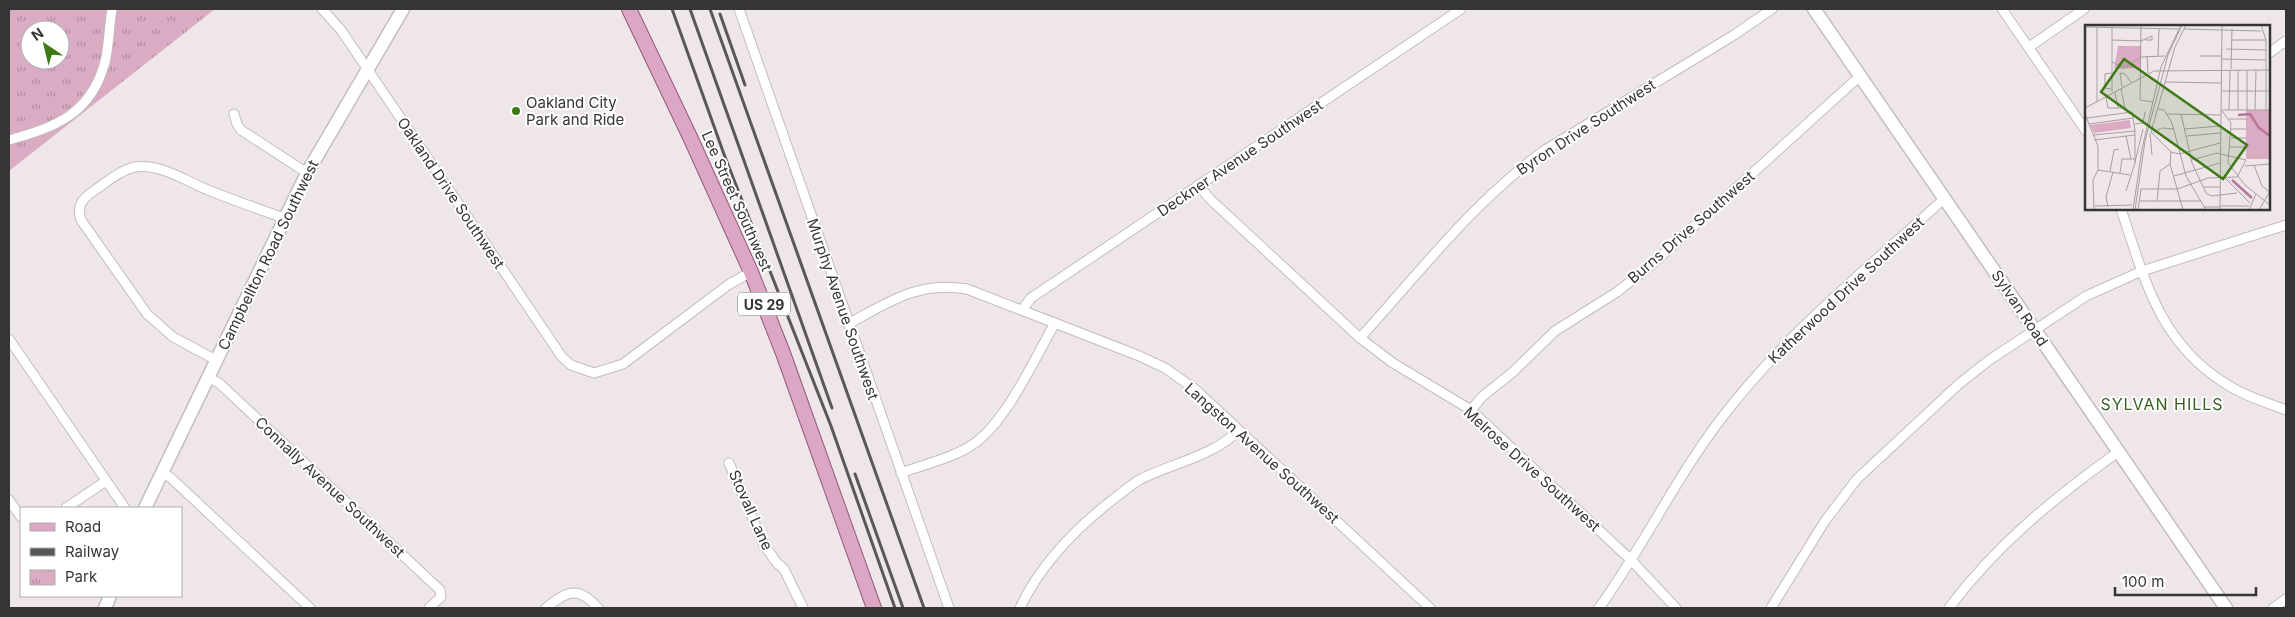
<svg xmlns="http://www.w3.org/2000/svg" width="2295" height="617" font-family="Inter,sans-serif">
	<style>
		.park { fill: url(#park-tufts); fill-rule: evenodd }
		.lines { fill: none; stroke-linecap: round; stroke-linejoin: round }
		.street-casing { stroke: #c4bcc0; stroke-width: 11 }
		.secondary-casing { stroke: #c4bcc0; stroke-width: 15 }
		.primary-casing { stroke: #93597a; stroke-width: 16 }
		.street { stroke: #fff; stroke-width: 9 }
		.secondary { stroke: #fff; stroke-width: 12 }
		.primary { stroke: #dca7c5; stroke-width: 14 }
		.rail { stroke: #5b5759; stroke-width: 3 }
		.poi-dot { fill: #3d7a14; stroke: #fff; stroke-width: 2 }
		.labels { text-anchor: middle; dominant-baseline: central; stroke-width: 4; stroke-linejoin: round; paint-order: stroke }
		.shield { fill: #fff; stroke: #737172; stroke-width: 1 }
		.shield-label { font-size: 14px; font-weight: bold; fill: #373436 }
		.poi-label { font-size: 15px; fill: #373436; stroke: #fff; text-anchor: start }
		.street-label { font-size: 15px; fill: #373436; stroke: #fff }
		.neighbourhood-label { font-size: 16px; letter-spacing: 1px; fill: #386023; stroke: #fff }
		.inset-river { fill: none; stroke: #b9769a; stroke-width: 2.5 }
		.inset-road { fill: none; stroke: #a59fa2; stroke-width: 1 }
		.view { fill: #3d7a14; fill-opacity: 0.15; stroke: #3d7a14; stroke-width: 2.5 }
		.inset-edge { fill: none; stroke: #373436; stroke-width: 2.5 }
	</style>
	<defs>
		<pattern id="park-tufts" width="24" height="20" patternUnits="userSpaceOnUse" patternTransform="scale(1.25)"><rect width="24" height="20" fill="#dbabc4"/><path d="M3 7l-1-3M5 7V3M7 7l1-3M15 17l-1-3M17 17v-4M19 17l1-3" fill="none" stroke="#b28ca0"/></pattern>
	</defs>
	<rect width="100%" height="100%" fill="#efe6ea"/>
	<path class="park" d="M 9,9 L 215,9 L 9,171 ZM 30,30 L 60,30 L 60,60 L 30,60 Z"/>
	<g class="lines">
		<defs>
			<g id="street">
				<polyline points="322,9 341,30 562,357 571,365 594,373 623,364 728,285 751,272"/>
				<polyline points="739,9 949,608"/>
				<polyline points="2002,9 2086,131"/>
				<polyline points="2029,47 2084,9"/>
				<polyline points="2269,53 2286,41"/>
				<polyline points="234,114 237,124 241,130 307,173"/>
				<path d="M 9,140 C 56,127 91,114 105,62 C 109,46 109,26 112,9"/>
				<polyline points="1198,185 1211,200 1360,338 1393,363 1471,410 1632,561 1676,608"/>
				<path d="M 2121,209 C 2144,277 2158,340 2223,382 C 2242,395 2265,402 2286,410"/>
				<polyline points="1022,310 1031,298 1461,9"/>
				<path d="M 848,324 C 889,302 918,281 967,289 L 1137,355 L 1165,368 L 1196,390 L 1430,608"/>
				<path d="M 1360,338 C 1419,273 1474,201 1545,150 L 1734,35 L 1772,9"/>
				<polyline points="9,339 125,508"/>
				<path d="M 216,360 L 173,337 L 147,314 L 81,220 C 76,205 83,198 95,190 C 108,181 121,170 135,167 C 160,163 186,181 208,190 C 233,200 258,209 284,218"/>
				<polyline points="207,377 219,383 440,590 441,597 429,608"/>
				<polyline points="1471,410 1483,396 1513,372 1555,331 1617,292 1650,266 1860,76"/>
				<polyline points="729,463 764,545 777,563 784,569 803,608"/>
				<polyline points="162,472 171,478 310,608"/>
				<path d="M 901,473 C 925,464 954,458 975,443 C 1007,420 1035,358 1055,323"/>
				<polyline points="9,500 21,517"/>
				<polyline points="66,508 106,481"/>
				<path d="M 546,608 C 567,590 579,586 598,608"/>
				<path d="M 1020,608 C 1041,563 1077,527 1116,497 C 1124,491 1132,484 1141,479 C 1170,464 1217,455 1238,430"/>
				<path d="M 1599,608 C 1644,546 1677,475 1724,415 C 1787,333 1869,267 1945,198"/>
				<polyline points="1771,608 1825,521 1857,479 1959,384 1988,361 2086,296 2142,271 2286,225"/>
				<path d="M 1949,608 C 1995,546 2055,497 2118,452"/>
				<polyline points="2273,608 2286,599"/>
			</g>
			<g id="secondary">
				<polyline points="1814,9 2226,608"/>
				<polyline points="145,508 307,173 403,9"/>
				<polyline points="105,608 110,596"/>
			</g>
			<polyline id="primary" points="629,9 690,137 751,272 783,353 874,608"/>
		</defs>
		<use href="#street" class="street-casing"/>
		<use href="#secondary" class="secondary-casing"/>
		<use href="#primary" class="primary-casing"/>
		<use href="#street" class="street"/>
		<use href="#secondary" class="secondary"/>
		<use href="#primary" class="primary"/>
		<g class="rail">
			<polyline points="672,9 725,157 831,426 895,608"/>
			<polyline points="690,9 832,408"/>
			<polyline points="710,9 924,608"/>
			<polyline points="720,14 745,85"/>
			<polyline points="855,474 903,608"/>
		</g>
	</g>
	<circle class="poi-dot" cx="516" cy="111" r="5"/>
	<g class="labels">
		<rect class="shield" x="738" y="292.5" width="52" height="23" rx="4"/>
		<g class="shield-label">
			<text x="764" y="304">US 29</text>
		</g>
		<g class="poi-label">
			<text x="526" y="102">Oakland City<tspan x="526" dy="17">Park and Ride</tspan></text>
		</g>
		<g class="street-label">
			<text transform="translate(1586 127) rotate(-33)">Byron Drive Southwest</text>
			<text transform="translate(1240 158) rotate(-34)">Deckner Avenue Southwest</text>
			<text transform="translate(451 193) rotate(56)">Oakland Drive Southwest</text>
			<text transform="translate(737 201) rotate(66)">Lee Street Southwest</text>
			<text transform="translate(1691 227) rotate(-41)">Burns Drive Southwest</text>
			<text transform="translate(268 255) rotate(-64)">Campbellton Road Southwest</text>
			<text transform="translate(1846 290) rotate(-43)">Katherwood Drive Southwest</text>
			<text transform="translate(2020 308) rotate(56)">Sylvan Road</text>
			<text transform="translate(843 309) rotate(71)">Murphy Avenue Southwest</text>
			<text transform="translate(1262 453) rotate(42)">Langston Avenue Southwest</text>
			<text transform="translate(1532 469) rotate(42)">Melrose Drive Southwest</text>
			<text transform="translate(330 487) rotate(43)">Connally Avenue Southwest</text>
			<text transform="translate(751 510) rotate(66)">Stovall Lane</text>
		</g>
		<g class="neighbourhood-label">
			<text x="2162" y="404">SYLVAN HILLS</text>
		</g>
	</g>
	<g transform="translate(2085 25)">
		<rect width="185" height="185" fill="#efe6ea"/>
		<path d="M 45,95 L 46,103 L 9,108 L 5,100 Z" fill="#dbabc4"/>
		<path d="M 33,21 L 56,21 L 56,43 L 29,44 ZM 161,85 L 185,85 L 185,134 L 161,134 Z" fill="#dbabc4"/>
		<path class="inset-river" d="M 153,90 L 165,89 L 174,103 L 185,111M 147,155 L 167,173"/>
		<path class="inset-road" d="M 56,0 L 55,75 L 68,77M 176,0 L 181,15 L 181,85M 0,2 L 93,4M 12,2 L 12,77M 99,4 L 176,6M 27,15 L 56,16 L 67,11 L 67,15 L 60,15M 147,15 L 181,15M 141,24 L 181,25M 62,31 L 63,48M 73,31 L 74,4M 115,31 L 136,31M 56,32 L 80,31M 137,34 L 181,35M 27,37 L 39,43 L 56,32M 146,44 L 147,4M 80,57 L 136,58M 37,62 L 35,48 L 40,49 L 46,57M 26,64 L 20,63 L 20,49 L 26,48M 137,66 L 185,66M 27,67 L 27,3M 30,67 L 33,83M 21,72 L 23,83 L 40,83 L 36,64M 0,83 L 69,46 L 185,45M 72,84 L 79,85 L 87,98 L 101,151 L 121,185M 137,85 L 185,85M 144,85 L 145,46M 153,85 L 153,46M 162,85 L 162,46M 170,85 L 171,46M 137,86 L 146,98 L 143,138 L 160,160 L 185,180M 0,89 L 13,121 L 13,145M 82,89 L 136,90M 96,89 L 107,138 L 121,168 L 126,171 L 152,168M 2,93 L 47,87 L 50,106M 144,94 L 162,94M 4,99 L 48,93M 50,99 L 58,98 L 60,87M 99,104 L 136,101M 146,104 L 161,104M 68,107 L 77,103 L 89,104M 65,108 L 67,130M 8,110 L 50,106M 41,111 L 46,134M 102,111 L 135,108M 146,113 L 161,113M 9,115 L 50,110M 145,122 L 161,122M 86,127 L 94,129 L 135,118M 50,137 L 58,104M 169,140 L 177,161 L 185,167M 160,141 L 185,139M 13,145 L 45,150M 25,146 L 29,125 L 34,124M 35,148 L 37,134 L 50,134M 89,151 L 135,138M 139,152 L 165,178M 118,162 L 135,162M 41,166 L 50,138 L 50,106M 55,176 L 116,176M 72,176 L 75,146 L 85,139M 10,181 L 47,180M 136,181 L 164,181M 23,182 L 21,172 L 28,147M 119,182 L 135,182M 9,185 L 8,155 L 13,145M 48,185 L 57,124 L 76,42 L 96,0M 50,185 L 60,116 L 83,30 L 97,0M 53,185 L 56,164 L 92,164 L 123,153 L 152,152 L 161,135 L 132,128 L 107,135M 98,185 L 85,139 L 86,127 L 66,107 L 90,22 L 101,0M 135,185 L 137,0M 164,185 L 171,169M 174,185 L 185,166"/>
		<path class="view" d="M 39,34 L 162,120 L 138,154 L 16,67 Z"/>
		<rect width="185" height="185" class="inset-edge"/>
	</g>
	<rect width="2295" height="617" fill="none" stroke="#373436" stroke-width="20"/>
	<rect x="20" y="507" width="162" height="90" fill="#ffffff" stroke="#afaeaf"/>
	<rect x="30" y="523" width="25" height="8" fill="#dca7c5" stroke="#afaeaf"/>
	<text x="65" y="532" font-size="15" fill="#373436">Road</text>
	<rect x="30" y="548" width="25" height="8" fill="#5b5759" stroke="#afaeaf"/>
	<text x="65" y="557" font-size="15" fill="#373436">Railway</text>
	<rect x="30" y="570" width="25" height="15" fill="url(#park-tufts)" stroke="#afaeaf"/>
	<text x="65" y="582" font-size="15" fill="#373436">Park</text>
	<g transform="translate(45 45) rotate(325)"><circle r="24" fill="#ffffff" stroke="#afaeaf"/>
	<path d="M0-4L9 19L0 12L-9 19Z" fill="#3d7a14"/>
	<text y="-8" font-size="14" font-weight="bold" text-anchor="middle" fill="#373436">N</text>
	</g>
	<path d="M2115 587v8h141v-8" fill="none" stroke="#373436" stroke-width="2.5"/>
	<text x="2122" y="587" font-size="15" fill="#373436" stroke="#ffffff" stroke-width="4" paint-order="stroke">100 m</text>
</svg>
